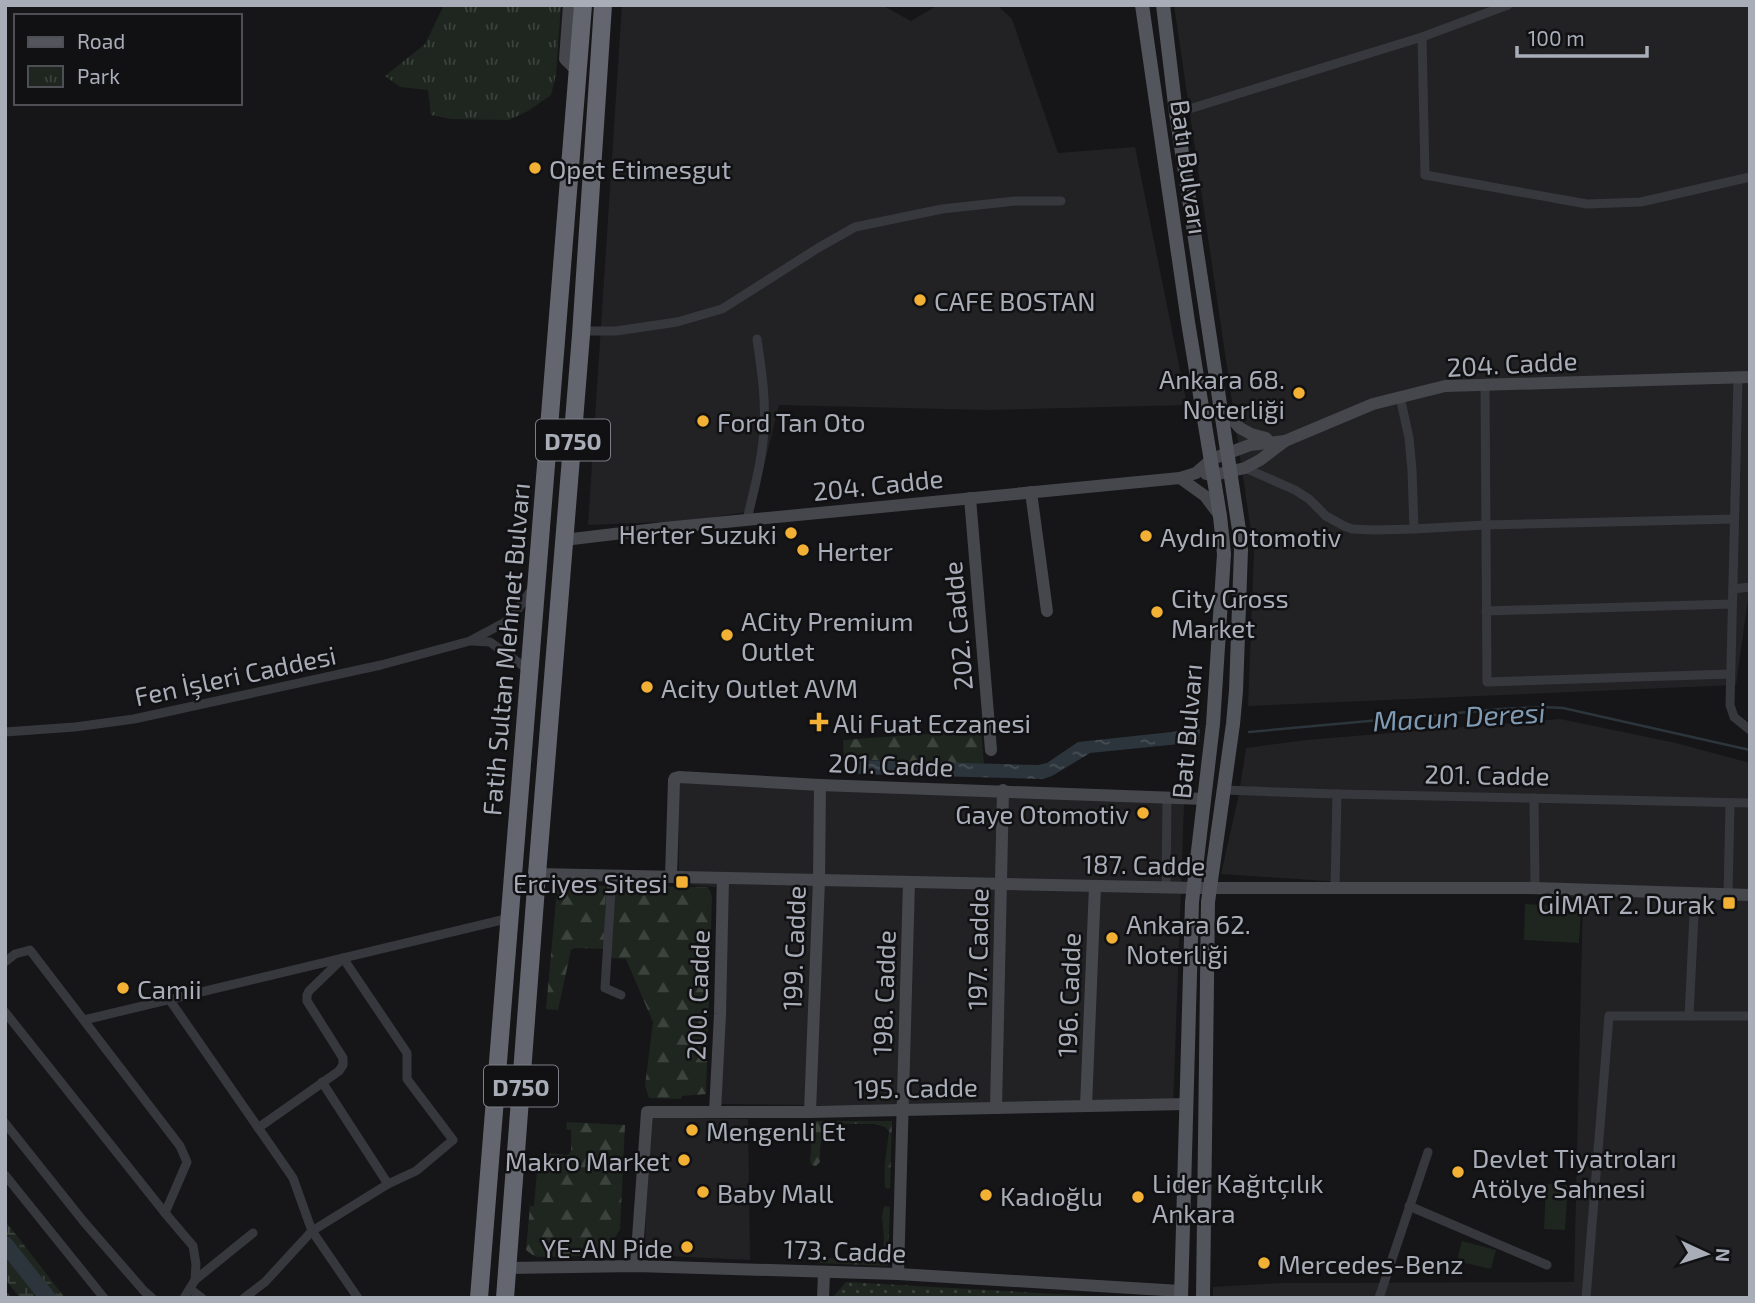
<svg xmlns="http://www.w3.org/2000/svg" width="1755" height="1303" font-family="'Exo 2',sans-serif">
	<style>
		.built { fill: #222225 }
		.grass { fill: url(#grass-dots) }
		.forest { fill: url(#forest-firs) }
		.wetland { fill: url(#wetland-marsh) }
		.park { fill: url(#park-tufts) }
		.pitch { fill: #1e261f }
		.water { fill: url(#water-ripples) }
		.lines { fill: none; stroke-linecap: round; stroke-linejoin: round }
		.stream { stroke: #2c353c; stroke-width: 2.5 }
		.river { stroke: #2c353c; stroke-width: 16 }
		.street { stroke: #37383d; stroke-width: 9 }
		.secondary { stroke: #45474d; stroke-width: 12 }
		.primary { stroke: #53555c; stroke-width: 14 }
		.highway { stroke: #63666e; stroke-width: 18 }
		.poi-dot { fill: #f2b134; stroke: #111113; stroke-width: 2.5 }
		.labels { text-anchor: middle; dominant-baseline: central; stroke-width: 5; stroke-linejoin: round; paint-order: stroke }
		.shield { fill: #111113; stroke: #7b7e86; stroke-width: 2 }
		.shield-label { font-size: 24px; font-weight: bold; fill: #a8adb8 }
		.street-label { font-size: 26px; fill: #a8adb8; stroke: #111113 }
		.poi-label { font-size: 26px; fill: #a8adb8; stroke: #111113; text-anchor: start }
		.water-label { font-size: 28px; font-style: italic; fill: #7f9bb3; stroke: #111113 }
	</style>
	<defs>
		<pattern id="grass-dots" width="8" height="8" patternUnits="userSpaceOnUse" patternTransform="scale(1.75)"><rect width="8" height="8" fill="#1e261f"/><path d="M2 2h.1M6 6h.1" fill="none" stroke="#3c433d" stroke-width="1.8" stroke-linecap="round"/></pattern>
		<pattern id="forest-firs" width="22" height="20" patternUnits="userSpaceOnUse" patternTransform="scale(1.75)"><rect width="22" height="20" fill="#1e261f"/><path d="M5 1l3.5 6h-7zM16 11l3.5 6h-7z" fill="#3c433d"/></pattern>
		<pattern id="wetland-marsh" width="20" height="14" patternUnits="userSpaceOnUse" patternTransform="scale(1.75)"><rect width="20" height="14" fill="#1e261f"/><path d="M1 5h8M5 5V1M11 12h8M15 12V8" fill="none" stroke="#3c433d"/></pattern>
		<pattern id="park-tufts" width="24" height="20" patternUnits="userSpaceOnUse" patternTransform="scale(1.75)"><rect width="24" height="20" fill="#1e261f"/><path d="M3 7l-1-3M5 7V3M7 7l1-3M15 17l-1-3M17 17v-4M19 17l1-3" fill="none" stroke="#3c433d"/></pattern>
		<pattern id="water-ripples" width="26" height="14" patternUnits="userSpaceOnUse" patternTransform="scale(1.75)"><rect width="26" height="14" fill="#2c353c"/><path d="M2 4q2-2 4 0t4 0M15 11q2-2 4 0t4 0" fill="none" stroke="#485056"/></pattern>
	</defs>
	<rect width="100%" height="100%" fill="#161618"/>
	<g class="built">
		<polygon points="622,5 882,5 911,21 938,5 997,5 1012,19 1058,153 1135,147 1187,405 988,410 779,405 753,511 688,521 588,525"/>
		<polygon points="1174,5 1750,5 1750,584 1736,685 1248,706 1254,552"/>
		<polygon points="1560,719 1676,743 1750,763 1750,1298 1213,1298 1213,1287 1282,1283 1574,1282 1583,898 1221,874 1239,794 1246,748 1306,740"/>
		<polygon points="678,780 1184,804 1173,1109 719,1104 716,887 679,884"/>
		<polygon points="648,1117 748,1119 750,1260 645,1255"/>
	</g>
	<polygon class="grass" points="846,1282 1126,1298 832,1298"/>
	<g class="forest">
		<polygon points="981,730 984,764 844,759 843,740"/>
		<polygon points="568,885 605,886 606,888 604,949 575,948 571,950 558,1010 546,1009 557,889"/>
		<polygon points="623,886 707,887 710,890 712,897 706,1094 682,1096 681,1099 649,1098 645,1086 653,1022 626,959 611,958 615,896 617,892"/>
		<path d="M 816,1121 L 892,1121 L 890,1188 L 888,1189 L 885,1187 C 883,1168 887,1150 889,1131 L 885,1127 L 875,1124 L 841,1124 L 823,1131 L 820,1148 L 820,1162 L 816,1166 L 812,1165 L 810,1162 C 810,1158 811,1154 811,1150 C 812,1134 805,1139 816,1121 Z"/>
		<path d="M 567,1122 L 625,1125 L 620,1229 C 605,1262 568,1256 538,1257 L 534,1256 L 526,1250 L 530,1206 L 534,1206 L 538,1159 L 548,1153 L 568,1155 L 571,1150 L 571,1130 L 566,1129 Z"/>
		<polygon points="884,1206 890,1207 888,1266 819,1263 821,1260 854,1255 878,1260 882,1258 884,1238 882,1217"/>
	</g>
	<polygon class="wetland" points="5,1222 7,1223 65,1298 20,1298 5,1279"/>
	<polygon class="park" points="444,5 561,5 556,74 551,95 528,111 509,120 450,119 431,115 428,90 400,87 385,76 425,44"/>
	<g class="pitch">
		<polygon points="1525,904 1581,907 1579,943 1524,940"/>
		<polygon points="1546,1184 1568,1185 1565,1230 1544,1229"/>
		<polygon points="1462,1241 1496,1250 1491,1269 1457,1261"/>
	</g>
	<polygon class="water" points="1200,729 1199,742 1090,753 1052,776 1043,779 858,774 858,760 1038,765 1047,763 1078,742"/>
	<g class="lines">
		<polyline class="stream" points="1249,732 1501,709 1543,707 1563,708 1750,750"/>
		<polyline class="river" points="5,1244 48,1298"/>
		<g class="street">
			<polyline points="1422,37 1425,175 1587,204 1641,202 1750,177"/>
			<polyline points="1176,113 1422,37 1508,5"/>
			<polyline points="581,331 616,331 677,322 722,309 818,248 855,227 942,209 1015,201 1061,201"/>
			<polyline points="1738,378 1730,705 1734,717 1750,730"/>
			<polyline points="1485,384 1487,682 1730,674"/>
			<polyline points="1400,397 1409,438 1412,470 1414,529"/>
			<polyline points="1245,468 1295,490 1309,499 1326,516 1344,526 1352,529 1374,530 1414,529 1485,525 1734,519"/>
			<path d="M 747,520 C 754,489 763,458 764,427 C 766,397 761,368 757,339"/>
			<polyline points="1733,589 1750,587"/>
			<polyline points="1486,611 1732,604"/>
			<polyline points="472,641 490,642 529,670"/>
			<polyline points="5,732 75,727 134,719 381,665 470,641 511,619 534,586"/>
			<polyline points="1224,790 1337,794 1750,803"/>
			<polyline points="1534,798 1535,888"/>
			<polyline points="612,876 605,988 621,995"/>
			<polyline points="1166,887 1167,798"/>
			<polyline points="1335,888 1337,794"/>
			<polyline points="1728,895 1730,803"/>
			<polyline points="5,962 15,954 30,950 180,1146 187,1162 165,1213"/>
			<polyline points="169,999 293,1178 312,1231 358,1298"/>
			<polyline points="5,1012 165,1213 193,1246 196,1264 195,1280 184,1298"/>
			<polyline points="1689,1016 1695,894"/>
			<polyline points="84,1020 510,918"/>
			<polyline points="322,1082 388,1184"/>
			<polyline points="5,1123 84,1222 144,1291 152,1298"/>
			<polyline points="258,1128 339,1071 343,1065 343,1058 307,1001 307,995 309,991 342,959"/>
			<polyline points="5,1175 104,1298"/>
			<polyline points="1409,1206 1547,1265"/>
			<polyline points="195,1280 253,1233"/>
			<polyline points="190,1289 202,1298"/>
			<polyline points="5,1297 6,1298"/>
			<polyline points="244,1298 265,1282 312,1231 388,1184 416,1171 453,1140 407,1079 407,1053 343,958"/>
			<polyline points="1379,1298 1428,1152"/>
			<polyline points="1586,1298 1609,1016 1750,1016"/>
		</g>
		<g class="secondary">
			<polyline points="569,5 565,59 577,71"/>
			<polyline points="1221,407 1240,428 1251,434 1266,438 1269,442"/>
			<polyline points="1206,474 1214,475 1245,468 1260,460 1285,441 1373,404 1445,386 1750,377"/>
			<polyline points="1180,478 1205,496 1220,516"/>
			<polyline points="1031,492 1047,611"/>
			<polyline points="970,498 991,750"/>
			<polyline points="564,540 664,528 1180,478 1196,473 1212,459 1250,445 1285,441"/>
			<polyline points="537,874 1194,888 1535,888 1750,895"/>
			<polyline points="671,877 674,780 675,778 679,777 820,785 1205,799"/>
			<polyline points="1086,1106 1095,886"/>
			<polyline points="996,1108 1003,790"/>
			<polyline points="715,1112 720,1014 723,878"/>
			<polyline points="810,1112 819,880 820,785"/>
			<polyline points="636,1266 647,1112 810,1112 1186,1104"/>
			<polyline points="506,1268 636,1266 898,1274 1181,1291"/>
			<polyline points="898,1274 909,882"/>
			<polyline points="823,1298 824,1273"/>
		</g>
		<g class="primary">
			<polyline points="1142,5 1188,322 1220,516 1224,554 1213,724 1192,902 1181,1298"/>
			<polyline points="1163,5 1176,113 1239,530 1241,550 1236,691 1233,724 1208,902 1203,1298"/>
		</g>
		<g class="highway">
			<polyline points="479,1298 583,5"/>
			<polyline points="505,1298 537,874 581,335 603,5"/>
		</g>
	</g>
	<g class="poi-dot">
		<circle cx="535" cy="168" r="7"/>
		<circle cx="920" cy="300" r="7"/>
		<circle cx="1299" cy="393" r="7"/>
		<circle cx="703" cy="421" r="7"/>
		<circle cx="791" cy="533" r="7"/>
		<circle cx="1146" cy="536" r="7"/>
		<circle cx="803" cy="550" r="7"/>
		<circle cx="1157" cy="612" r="7"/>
		<circle cx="727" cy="635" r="7"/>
		<circle cx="647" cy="687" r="7"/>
		<path d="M815.5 711.5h7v7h7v7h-7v7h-7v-7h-7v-7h7z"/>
		<circle cx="1143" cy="813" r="7"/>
		<rect x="675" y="875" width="14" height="14" rx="3.5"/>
		<rect x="1722" y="896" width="14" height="14" rx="3.5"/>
		<circle cx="1112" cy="938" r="7"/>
		<circle cx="123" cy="988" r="7"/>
		<circle cx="692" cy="1130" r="7"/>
		<circle cx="684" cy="1160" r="7"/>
		<circle cx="1458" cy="1172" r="7"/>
		<circle cx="703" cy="1192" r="7"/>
		<circle cx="986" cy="1195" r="7"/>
		<circle cx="1138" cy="1197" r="7"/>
		<circle cx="687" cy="1247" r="7"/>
		<circle cx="1264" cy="1263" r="7"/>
	</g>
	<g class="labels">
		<g class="shield">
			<rect x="536" y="419.5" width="74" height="41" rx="5"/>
			<rect x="484" y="1065.5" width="74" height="41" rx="5"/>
		</g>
		<g class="shield-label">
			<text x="573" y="440">D750</text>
			<text x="521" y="1086">D750</text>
		</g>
		<g class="street-label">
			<text transform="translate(1190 167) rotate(82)">Batı Bulvarı</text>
			<text transform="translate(1512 363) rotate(-3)">204. Cadde</text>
			<text transform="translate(878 484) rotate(-6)">204. Cadde</text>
			<text transform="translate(957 626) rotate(-95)">202. Cadde</text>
			<text transform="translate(505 649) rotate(-85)">Fatih Sultan Mehmet Bulvarı</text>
			<text transform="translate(235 675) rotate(-12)">Fen İşleri Caddesi</text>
			<text transform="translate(1186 731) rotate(-85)">Batı Bulvarı</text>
			<text transform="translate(891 764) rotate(2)">201. Cadde</text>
			<text transform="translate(1487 774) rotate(1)">201. Cadde</text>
			<text transform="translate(1144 864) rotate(1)">187. Cadde</text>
			<text transform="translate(793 948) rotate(-88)">199. Cadde</text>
			<text transform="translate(977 949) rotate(-89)">197. Cadde</text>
			<text transform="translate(883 993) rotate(-88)">198. Cadde</text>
			<text transform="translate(697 995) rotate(-88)">200. Cadde</text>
			<text transform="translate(1068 995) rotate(-88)">196. Cadde</text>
			<text transform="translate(916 1087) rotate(-1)">195. Cadde</text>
			<text transform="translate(845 1250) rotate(2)">173. Cadde</text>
		</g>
		<g class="poi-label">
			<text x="549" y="168">Opet Etimesgut</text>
			<text x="934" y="300">CAFE BOSTAN</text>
			<text x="1285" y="378" text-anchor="end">Ankara 68.<tspan x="1285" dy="30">Noterliği</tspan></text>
			<text x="717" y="421">Ford Tan Oto</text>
			<text x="777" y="533" text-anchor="end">Herter Suzuki</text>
			<text x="1160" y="536">Aydın Otomotiv</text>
			<text x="817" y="550">Herter</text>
			<text x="1171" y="597">City Gross<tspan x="1171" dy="30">Market</tspan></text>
			<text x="741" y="620">ACity Premium<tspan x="741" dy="30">Outlet</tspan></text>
			<text x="661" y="687">Acity Outlet AVM</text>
			<text x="833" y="722">Ali Fuat Eczanesi</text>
			<text x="1129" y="813" text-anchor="end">Gaye Otomotiv</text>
			<text x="668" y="882" text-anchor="end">Erciyes Sitesi</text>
			<text x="1715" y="903" text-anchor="end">GİMAT 2. Durak</text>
			<text x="1126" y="923">Ankara 62.<tspan x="1126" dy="30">Noterliği</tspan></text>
			<text x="137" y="988">Camii</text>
			<text x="706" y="1130">Mengenli Et</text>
			<text x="1472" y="1157">Devlet Tiyatroları<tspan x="1472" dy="30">Atölye Sahnesi</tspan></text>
			<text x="670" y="1160" text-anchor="end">Makro Market</text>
			<text x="1152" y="1182">Lider Kağıtçılık<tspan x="1152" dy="30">Ankara</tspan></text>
			<text x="717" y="1192">Baby Mall</text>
			<text x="1000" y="1195">Kadıoğlu</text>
			<text x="673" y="1247" text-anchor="end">YE-AN Pide</text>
			<text x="1278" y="1263">Mercedes-Benz</text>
		</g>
		<g class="water-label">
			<text transform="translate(1459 716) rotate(-3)">Macun Deresi</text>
		</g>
	</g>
	<rect width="1755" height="1303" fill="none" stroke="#a8adb8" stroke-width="14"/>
	<rect x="14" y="14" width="228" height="91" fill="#111113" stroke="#4d4f55" stroke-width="2"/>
	<rect x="28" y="37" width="35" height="10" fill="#53555c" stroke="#4d4f55" stroke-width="2"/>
	<text x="77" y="49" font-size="21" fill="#a8adb8">Road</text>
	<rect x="28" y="66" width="35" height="21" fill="url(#park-tufts)" stroke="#4d4f55" stroke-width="2"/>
	<text x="77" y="84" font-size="21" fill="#a8adb8">Park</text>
	<g transform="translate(1706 1254) rotate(94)" stroke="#111113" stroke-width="5" paint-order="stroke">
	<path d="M0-5L12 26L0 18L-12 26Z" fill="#a8adb8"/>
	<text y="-10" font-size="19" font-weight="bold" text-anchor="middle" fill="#a8adb8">N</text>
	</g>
	<path d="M1517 46v10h130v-10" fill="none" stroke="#a8adb8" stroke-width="3.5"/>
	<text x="1528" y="46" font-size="21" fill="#a8adb8" stroke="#111113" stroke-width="5" paint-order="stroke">100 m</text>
</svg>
